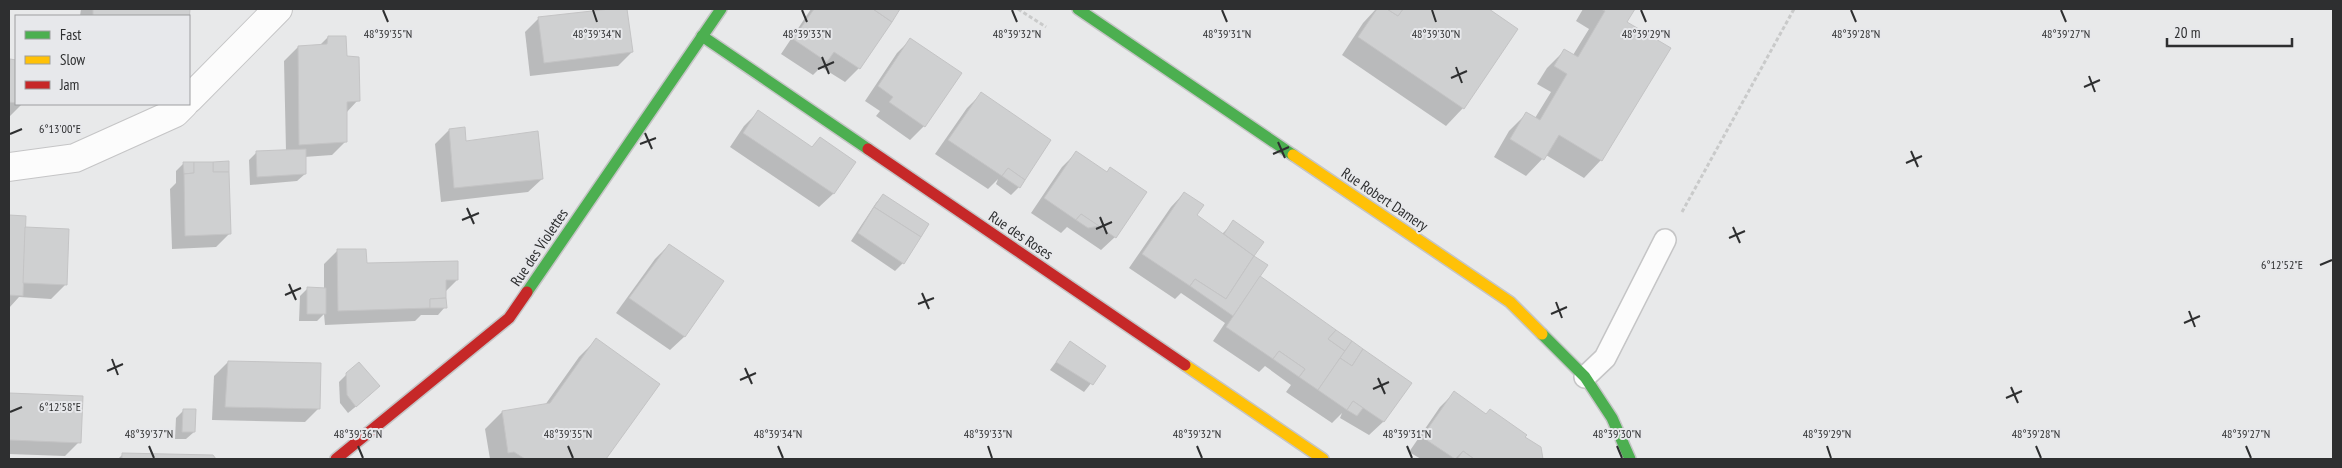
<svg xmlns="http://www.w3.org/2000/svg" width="2342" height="468" font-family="'PT Sans Narrow',sans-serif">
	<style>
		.shadow { fill: #0003 }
		.building { fill: #cfd0d1; stroke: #c4c4c5 }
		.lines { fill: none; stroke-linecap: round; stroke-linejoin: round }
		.lane-casing { stroke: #c5c5c6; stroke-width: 24 }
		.street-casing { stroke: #c5c5c6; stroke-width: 30 }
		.fast-casing { stroke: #c5c5c6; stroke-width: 14 }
		.slow-casing { stroke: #c5c5c6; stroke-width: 14 }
		.jam-casing { stroke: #c5c5c6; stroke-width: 14 }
		.path { stroke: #c9caca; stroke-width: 3; stroke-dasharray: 4 2.5; stroke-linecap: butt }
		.lane { stroke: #fcfcfc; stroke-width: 21 }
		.street { stroke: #fcfcfc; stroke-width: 28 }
		.fast { stroke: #4caf50; stroke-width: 11 }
		.slow { stroke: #ffc107; stroke-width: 11 }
		.jam { stroke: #c62828; stroke-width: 11 }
		.ticks { fill: none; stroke: #2e2f30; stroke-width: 2 }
		.labels { text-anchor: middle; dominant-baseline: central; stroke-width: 4; stroke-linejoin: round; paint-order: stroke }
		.street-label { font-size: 15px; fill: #2e2f30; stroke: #e7e8eb }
		.ticks-label { font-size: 12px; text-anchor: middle; fill: #2e2f30; stroke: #e7e8eb; stroke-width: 4; stroke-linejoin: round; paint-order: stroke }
	</style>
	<rect width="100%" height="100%" fill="#e8e9ea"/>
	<g class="shadow">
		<polygon points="81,9 188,9 188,16 80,16"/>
		<polygon points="626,9 632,52 618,66 530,76 525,32 539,18"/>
		<polygon points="811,9 899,9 859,68 845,82 821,67 813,75 781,54"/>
		<polygon points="1376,9 1487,9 1517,29 1463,108 1446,126 1342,55 1363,23"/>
		<polygon points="1583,9 1633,9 1625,22 1601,160 1584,178 1546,155 1526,176 1494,157 1509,131 1527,113 1535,118 1551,92 1537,84 1547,68 1565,50 1573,55 1589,29 1576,21"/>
		<polygon points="328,37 345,57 358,100 346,113 346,141 332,155 304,157 305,174 297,181 250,185 249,160 256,153 286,151 284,61 298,47 319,46"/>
		<polygon points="911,39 924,126 910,140 876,116 880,111 865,101 897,53"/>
		<polygon points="10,60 16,61 16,104 22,104 10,116"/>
		<polygon points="981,94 1050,141 1019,187 1011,195 996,184 998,179 988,189 935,154 967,108"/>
		<polygon points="758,112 811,148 820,138 854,162 833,194 819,207 730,147 744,126"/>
		<polygon points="449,130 465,142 542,179 528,192 441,202 435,144"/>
		<polygon points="1076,153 1115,237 1101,250 1067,227 1061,233 1031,213 1062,167"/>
		<polygon points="184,163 230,233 216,247 172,249 170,189 176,183 176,171"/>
		<polygon points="1184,193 1195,215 1222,234 1234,222 1263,242 1253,256 1259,277 1410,383 1383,422 1369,435 1340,418 1342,413 1332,423 1286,392 1291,385 1265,366 1259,372 1213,341 1225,323 1181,293 1175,299 1129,268 1171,207"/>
		<polygon points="883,195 928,225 903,263 895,271 851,241 876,203"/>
		<polygon points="9,217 24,217 24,229 65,285 51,299 19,297 9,308"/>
		<polygon points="669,245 722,282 684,337 670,350 616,313 655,259"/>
		<polygon points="338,250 365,264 457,280 445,292 445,307 438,315 421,315 415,321 325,325 324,314 317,321 299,321 300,296 308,288 324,289 324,264"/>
		<polygon points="596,340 658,384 604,459 490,459 485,429 502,412 545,405 579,357"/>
		<polygon points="1070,343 1105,366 1084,392 1050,370"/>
		<polygon points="228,362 319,408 305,422 212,420 214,376"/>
		<polygon points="347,374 371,394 348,413 340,403 339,382"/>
		<polygon points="1454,393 1486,415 1490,411 1540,448 1542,459 1421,459 1409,452 1440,407"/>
		<polygon points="9,395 81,397 79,442 65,456 9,454"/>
		<polygon points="184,410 194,432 186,439 175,439 176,418"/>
		<polygon points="122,455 213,456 215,459 118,459"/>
	</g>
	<g class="building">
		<polygon points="93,9 190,9 189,22 189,16 93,16"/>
		<polygon points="610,9 627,9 633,52 544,63 538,17"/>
		<polygon points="814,9 873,9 892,22 860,69 834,52 827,62 793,39"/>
		<polygon points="873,9 900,9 892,22"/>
		<polygon points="1377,9 1387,9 1398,16 1403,9 1489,9 1518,29 1464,109 1358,37"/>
		<polygon points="1387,9 1403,9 1398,16"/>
		<polygon points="1601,9 1635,9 1627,22 1671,48 1602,161 1559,135 1544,160 1510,139 1526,112 1540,120 1567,74 1554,66 1564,49 1578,57 1605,11"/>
		<polygon points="328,36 346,36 347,56 359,57 360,101 347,102 347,142 299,145 298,46 327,44"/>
		<polygon points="910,38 962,73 925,127 889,102 893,97 878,86"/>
		<polygon points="10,59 16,60 16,103 9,102"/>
		<polygon points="981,92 1051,140 1025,180 1008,168 1002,176 948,140"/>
		<polygon points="758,110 812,147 820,137 856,162 834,194 743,133"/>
		<polygon points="465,127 466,141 538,131 543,179 454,188 449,129"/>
		<polygon points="306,149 306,174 257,177 256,151"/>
		<polygon points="1076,151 1107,172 1110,167 1147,192 1116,238 1081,214 1076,220 1044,198"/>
		<polygon points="229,161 229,172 213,172 213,162"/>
		<polygon points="183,162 194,162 194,173 184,174"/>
		<polygon points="194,162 213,162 213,172 229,172 231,234 185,236 184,174 194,173"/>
		<polygon points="1008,168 1025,180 1020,188 1002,176"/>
		<polygon points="1184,192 1204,205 1197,215 1254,256 1226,299 1195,279 1190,286 1142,254"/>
		<polygon points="883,194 929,224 921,237 874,207"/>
		<polygon points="874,207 921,237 904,264 858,233"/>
		<polygon points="1081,214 1099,226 1088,228 1076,220"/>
		<polygon points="9,215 26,216 23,296 9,295"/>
		<polygon points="1233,220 1264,242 1254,256 1224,234"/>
		<polygon points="25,227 69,229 67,285 23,283"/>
		<polygon points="669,244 724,281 685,337 629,298"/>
		<polygon points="337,249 366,249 367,263 458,261 458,280 446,280 446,298 430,299 430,308 338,311"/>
		<polygon points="1254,256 1268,265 1233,316 1190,286 1195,279 1226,299"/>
		<polygon points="1260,276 1336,330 1328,339 1345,351 1318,390 1299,377 1305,369 1279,351 1273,359 1226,327"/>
		<polygon points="307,287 326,288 326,314 307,314"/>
		<polygon points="446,298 447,308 430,308 430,299"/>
		<polygon points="1336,330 1352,341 1345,351 1328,339"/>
		<polygon points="596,338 660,384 606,459 525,459 514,452 508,453 502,411 550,403"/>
		<polygon points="1070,341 1106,366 1093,385 1056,362"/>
		<polygon points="1352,341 1363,349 1352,366 1340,358"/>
		<polygon points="1363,349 1412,383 1384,422 1353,401 1347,410 1318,390 1340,358 1352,366"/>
		<polygon points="1279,351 1305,369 1299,377 1273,359"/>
		<polygon points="228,361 321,363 320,409 225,407"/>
		<polygon points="359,362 380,386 356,407 347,395 346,373"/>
		<polygon points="1454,391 1486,414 1490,409 1527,435 1525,437 1541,447 1543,459 1474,459 1463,451 1455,459 1422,437"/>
		<polygon points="9,393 83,396 81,443 9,440"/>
		<polygon points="1353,401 1363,408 1357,416 1347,410"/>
		<polygon points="183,409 196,409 195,432 182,432"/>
		<polygon points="1463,451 1474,459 1457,459"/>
		<polygon points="122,453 213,455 216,459 122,459"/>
	</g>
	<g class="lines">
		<defs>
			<polyline id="lane" points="1585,377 1605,358 1665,240"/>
			<g id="street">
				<polyline points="189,99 278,9"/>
				<polyline points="9,167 75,158 175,113 184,104"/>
			</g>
			<g id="fast">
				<polyline points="1078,9 1293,155"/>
				<polyline points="702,36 868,149"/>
				<polyline points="527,292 721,9"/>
				<polyline points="1542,334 1585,377 1612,418 1630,459"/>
			</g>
			<g id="slow">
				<polyline points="1293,155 1510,302 1542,334"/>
				<polyline points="1185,365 1323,459"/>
			</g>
			<g id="jam">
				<polyline points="868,149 1185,365"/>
				<polyline points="336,459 509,318 527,292"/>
			</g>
		</defs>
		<use href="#lane" class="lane-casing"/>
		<use href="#street" class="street-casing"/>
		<use href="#fast" class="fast-casing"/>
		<use href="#slow" class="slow-casing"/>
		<use href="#jam" class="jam-casing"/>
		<g class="path">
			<polyline points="1018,9 1046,27"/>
			<polyline points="1682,212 1794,9"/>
		</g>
		<use href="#lane" class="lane"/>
		<use href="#street" class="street"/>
		<use href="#fast" class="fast"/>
		<use href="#slow" class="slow"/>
		<use href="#jam" class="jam"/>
	</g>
	<path class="ticks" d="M 383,10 L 388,22M 593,10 L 597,22M 802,10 L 807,22M 1012,10 L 1017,22M 1222,10 L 1227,22M 1432,10 L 1436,22M 1641,10 L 1646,22M 1851,10 L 1856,22M 2061,10 L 2066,22M 822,57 L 829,74M 1456,67 L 1462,83M 818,69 L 834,62M 2089,76 L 2095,92M 1451,78 L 1467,71M 2084,87 L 2100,80M 645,133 L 652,149M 10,134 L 22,129M 1278,142 L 1285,158M 640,144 L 656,138M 1911,151 L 1918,167M 1273,154 L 1289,147M 1906,163 L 1922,156M 467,208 L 474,224M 1100,217 L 1107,234M 462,220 L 479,213M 1733,227 L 1740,243M 1096,229 L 1112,222M 1729,238 L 1745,231M 2320,265 L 2332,260M 289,284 L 296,300M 922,293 L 929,309M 285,295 L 301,288M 1556,302 L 1562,318M 918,304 L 934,298M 2189,311 L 2195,327M 1551,314 L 1567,307M 2184,323 L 2200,316M 112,359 L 118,375M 745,368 L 752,384M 107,371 L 123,364M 1378,378 L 1385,394M 740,380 L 756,373M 2011,387 L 2018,403M 1373,389 L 1389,382M 2006,398 L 2022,391M 10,412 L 22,407M 149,446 L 154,458M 358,446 L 363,458M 568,446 L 573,458M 778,446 L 783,458M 988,446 L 992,458M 1197,446 L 1202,458M 1407,446 L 1412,458M 1617,446 L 1622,458M 1827,446 L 1831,458M 2036,446 L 2041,458M 2246,446 L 2251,458"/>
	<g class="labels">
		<g class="street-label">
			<text transform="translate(1385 199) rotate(34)">Rue Robert Damery</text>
			<text transform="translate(1021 235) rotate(34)">Rue des Roses</text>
			<text transform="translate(539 247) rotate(-56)">Rue des Violettes</text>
		</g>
	</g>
	<g class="ticks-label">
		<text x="388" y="38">48°39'35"N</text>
		<text x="597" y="38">48°39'34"N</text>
		<text x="807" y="38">48°39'33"N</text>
		<text x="1017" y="38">48°39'32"N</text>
		<text x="1227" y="38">48°39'31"N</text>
		<text x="1436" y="38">48°39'30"N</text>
		<text x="1646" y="38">48°39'29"N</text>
		<text x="1856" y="38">48°39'28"N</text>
		<text x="2066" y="38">48°39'27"N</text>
		<text x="60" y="133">6°13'00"E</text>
		<text x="2282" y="269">6°12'52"E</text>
		<text x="60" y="411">6°12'58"E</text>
		<text x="149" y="438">48°39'37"N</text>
		<text x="358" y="438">48°39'36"N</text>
		<text x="568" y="438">48°39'35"N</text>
		<text x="778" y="438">48°39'34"N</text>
		<text x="988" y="438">48°39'33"N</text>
		<text x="1197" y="438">48°39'32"N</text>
		<text x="1407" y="438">48°39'31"N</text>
		<text x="1617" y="438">48°39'30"N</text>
		<text x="1827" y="438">48°39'29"N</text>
		<text x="2036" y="438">48°39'28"N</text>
		<text x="2246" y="438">48°39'27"N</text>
	</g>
	<rect width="2342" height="468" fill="none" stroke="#2e2f30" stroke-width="20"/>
	<rect x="15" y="15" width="175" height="90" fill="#e7e8eb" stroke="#9d9ea0"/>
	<rect x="25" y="31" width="25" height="8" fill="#4caf50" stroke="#9d9ea0"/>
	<text x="60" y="40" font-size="15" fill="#2e2f30">Fast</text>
	<rect x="25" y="56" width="25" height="8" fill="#ffc107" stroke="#9d9ea0"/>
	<text x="60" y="65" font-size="15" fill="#2e2f30">Slow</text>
	<rect x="25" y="81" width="25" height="8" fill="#c62828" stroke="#9d9ea0"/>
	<text x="60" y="90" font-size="15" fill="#2e2f30">Jam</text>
	<path d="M2167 38v8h125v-8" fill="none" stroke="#2e2f30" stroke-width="2.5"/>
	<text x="2174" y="38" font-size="15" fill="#2e2f30" stroke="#e7e8eb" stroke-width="4" paint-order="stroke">20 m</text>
</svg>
